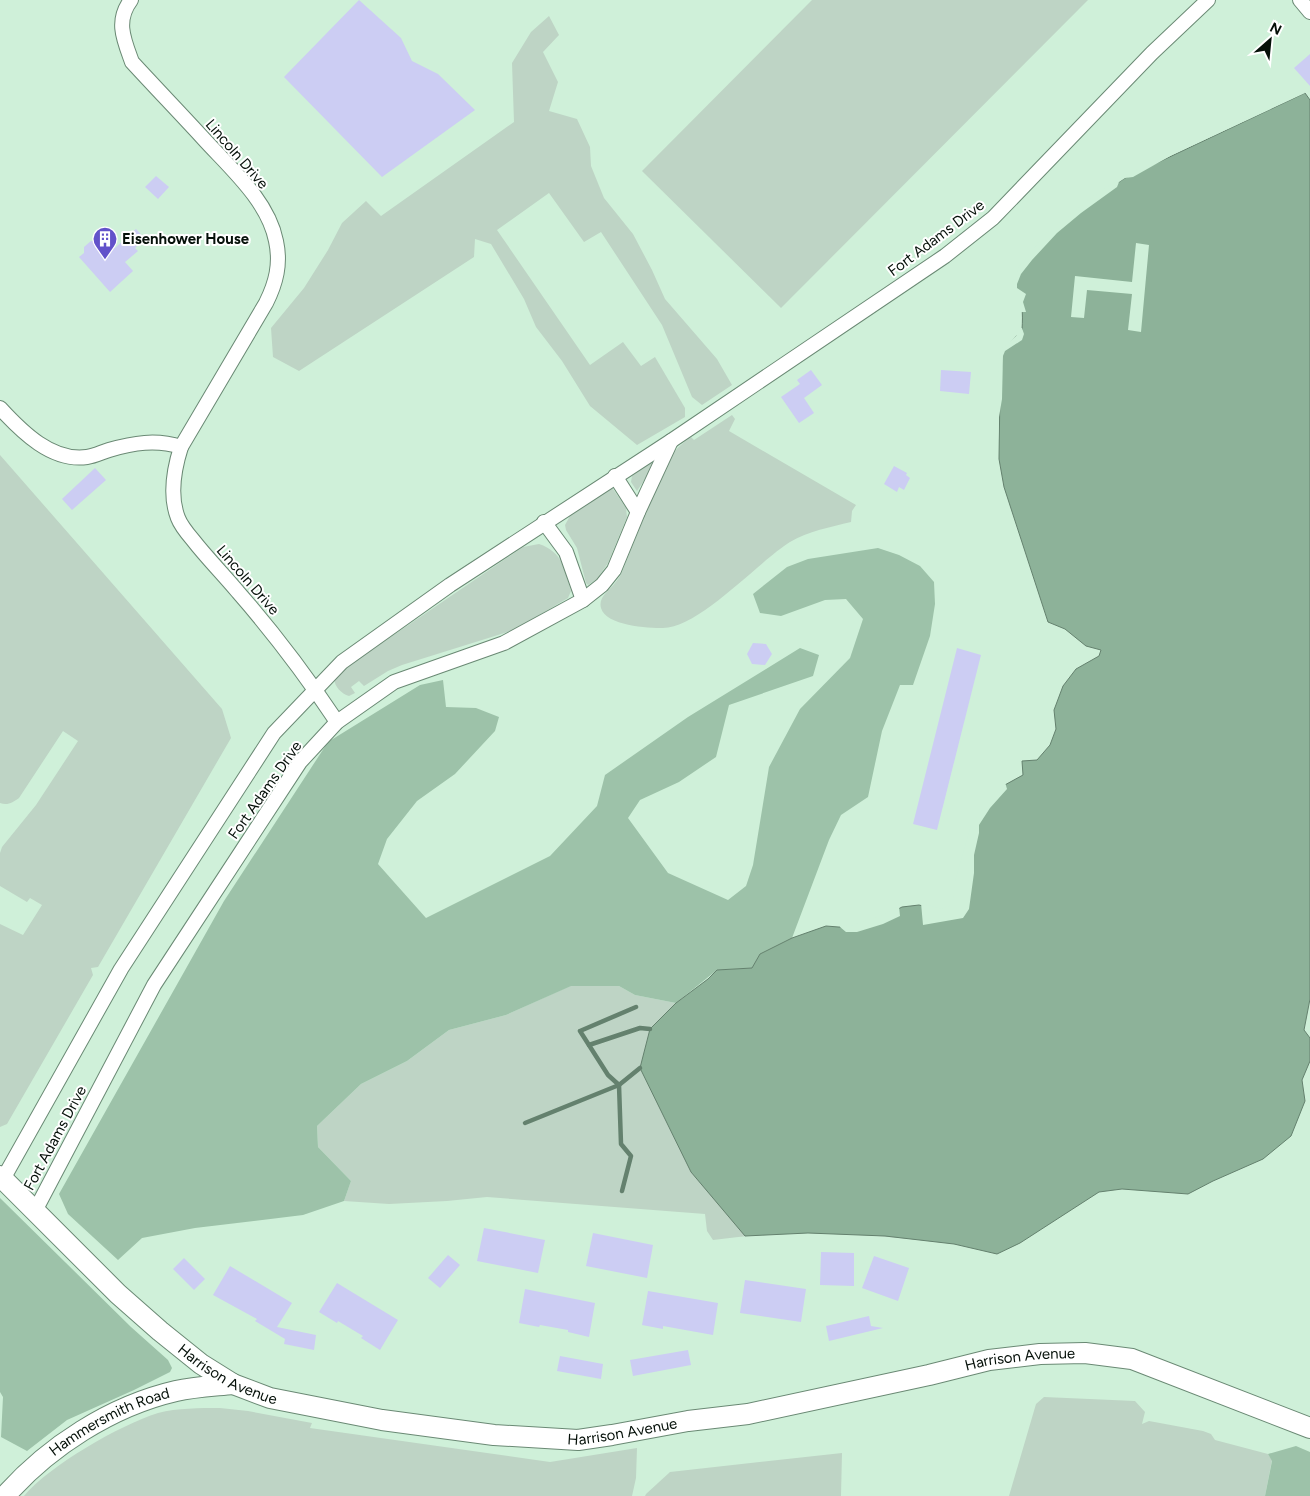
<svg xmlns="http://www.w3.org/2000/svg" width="1310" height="1496" font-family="Figtree,sans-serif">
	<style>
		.green { fill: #bed4c5 }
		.forest { fill: #9dc2a9 }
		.water { fill: #8db299; stroke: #64816e }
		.pier { fill: #cff0d9 }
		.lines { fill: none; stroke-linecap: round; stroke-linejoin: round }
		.stream { stroke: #64816e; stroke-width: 4.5 }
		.building { fill: #cccdf3 }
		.street-casing { stroke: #6a8974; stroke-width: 16 }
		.secondary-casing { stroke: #6a8974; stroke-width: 22 }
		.street { stroke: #fff; stroke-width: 14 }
		.secondary { stroke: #fff; stroke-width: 20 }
		.labels { text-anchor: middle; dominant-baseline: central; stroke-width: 4; stroke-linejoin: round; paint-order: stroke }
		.street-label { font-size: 15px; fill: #051009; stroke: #fff }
		.poi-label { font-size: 15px; font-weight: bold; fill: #051009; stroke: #fff; text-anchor: start }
	</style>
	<rect width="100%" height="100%" fill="#cff0d9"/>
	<g class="green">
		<polygon points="812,0 1088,0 781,308 642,171"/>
		<polygon points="549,16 559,35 543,52 558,82 549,111 577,119 590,147 591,166 604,198 633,234 652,270 665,299 717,359 732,385 702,405 692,397 662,325 601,232 584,242 549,193 497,230 590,365 623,342 641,366 655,357 685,408 685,417 637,445 590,406 562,361 536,327 524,299 491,244 475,239 474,257 299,371 273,357 271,328 304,288 328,250 342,223 366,201 381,216 514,122 512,63 531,32"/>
		<path d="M 732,415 L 735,419 L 729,431 L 856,505 L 852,511 L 851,522 C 831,527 808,531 790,542 C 758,562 699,628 663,628 C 648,628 606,626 601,608 C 598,597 609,591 615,583 C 619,578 622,573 624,567 C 633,545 642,522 651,500 C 658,484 663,466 674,452 C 679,446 684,442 691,437 L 694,440 Z"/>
		<path d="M 0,455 L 222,709 L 231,738 L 98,967 L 91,968 L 93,975 L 7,1124 L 0,1127 L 0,924 L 23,935 L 42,905 L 30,898 L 27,902 L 0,886 L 0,853 L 2,847 L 36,805 L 78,741 L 63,731 L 19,798 C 13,802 8,806 0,803 Z"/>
		<polygon points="656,460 657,461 637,491 631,482 632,476"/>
		<polygon points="611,489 613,489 626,508 627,517 608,563 597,579 588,585 586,583 577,548 566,530 565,525 570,516"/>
		<path d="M 539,544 C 563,552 564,569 571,591 L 568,598 L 514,630 L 402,665 L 388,671 L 364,686 L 359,681 L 351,687 L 355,693 L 349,696 C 340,693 332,684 335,675 L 523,547 Z"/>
		<path d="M 792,938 L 802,979 L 954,1244 C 905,1238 857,1233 808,1233 C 777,1233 744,1236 713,1240 L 707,1231 L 705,1214 L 487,1197 L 447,1201 L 389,1204 L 344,1201 L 351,1181 L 318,1147 L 317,1126 L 361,1084 L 407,1061 L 449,1030 L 506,1015 L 570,986 L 619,986 L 635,995 L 676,1003 L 708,979 L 717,970 L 760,954 Z"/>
		<polygon points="1044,1397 1135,1401 1145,1412 1142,1424 1149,1421 1203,1431 1211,1434 1215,1440 1268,1454 1272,1460 1265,1496 1009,1496 1036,1404"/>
		<path d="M 220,1408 L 248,1411 L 312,1423 L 310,1428 L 550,1462 L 637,1448 L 636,1478 L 632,1496 L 24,1496 C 50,1465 120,1425 158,1413 C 178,1408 199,1408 220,1408 Z"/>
		<polygon points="842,1453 841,1496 645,1496 646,1494 670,1472"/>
	</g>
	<g class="forest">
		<polygon points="878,548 899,555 920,566 934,582 935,604 930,636 913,685 900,685 882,731 868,797 841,815 829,840 792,938 760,954 752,968 717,970 676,1003 635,995 619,986 571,986 506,1015 449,1030 407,1061 361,1084 317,1126 318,1147 351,1181 344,1201 303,1215 195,1228 142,1238 118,1260 68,1214 59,1194 224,901 328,742 420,685 443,680 446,707 476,708 499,717 495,731 455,774 417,801 387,839 378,864 426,918 550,856 597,806 605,775 688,717 800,648 819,655 813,676 729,705 716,757 679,782 640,800 628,818 668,873 728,900 746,886 753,865 769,767 800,709 850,658 863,619 846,599 825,600 781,616 760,613 753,594 787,567 808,559"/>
		<polygon points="0,1198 131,1327 168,1360 172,1368 170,1372 134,1390 67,1420 27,1451 1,1437 3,1397 0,1392"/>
		<polygon points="1296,1446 1310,1452 1310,1496 1265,1496 1272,1461 1268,1454"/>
	</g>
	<path class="water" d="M 1305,93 L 1310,100 L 1310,999 L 1304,1030 L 1310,1038 L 1310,1061 L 1302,1080 L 1305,1101 L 1291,1136 L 1263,1159 L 1213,1181 L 1188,1194 L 1122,1189 L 1099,1192 L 1020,1243 L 997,1254 L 954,1244 L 885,1236 L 808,1233 L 745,1236 L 691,1172 L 640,1068 L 650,1029 L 676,1003 L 708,979 L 717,970 L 752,968 L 760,954 L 792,938 L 826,926 L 851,928 L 883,917 L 902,907 L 919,905 L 942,911 L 956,905 L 973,826 L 1003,786 L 1023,775 L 1022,761 L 1037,760 L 1050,745 L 1056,729 L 1054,710 L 1063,686 L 1076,669 L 1099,656 L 1101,650 L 1086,646 L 1065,629 L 1048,622 L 1004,487 L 999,459 L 1000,389 L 1003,350 L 1022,330 C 1023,313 1023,300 1014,286 L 1021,269 L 1046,237 L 1097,197 L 1125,178 Z"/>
	<g class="pier">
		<polygon points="1304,91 1305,93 1172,155 1133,177 1125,178 1119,182 1117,187 1081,213 1057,233 1032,260 1021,274 1017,284 1017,288 1026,294 1023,302 1026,312 1021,312 1014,305 1017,295 1011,286 1019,267 1044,235 1095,195 1124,176"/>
		<polygon points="1136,243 1149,245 1141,332 1128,330 1132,294 1087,290 1084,318 1071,317 1075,276 1132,282"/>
		<polygon points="1020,328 1022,328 1024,334 1022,340 1005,351 1003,356 1002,399 999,417 997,465 997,389 1000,350 1016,336"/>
		<polygon points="1005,782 1007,789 990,808 979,825 979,833 974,855 974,873 969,909 963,918 923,925 921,903 942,909 953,904 955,881 971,825 1001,784"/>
		<polygon points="899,906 900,916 883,924 857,932 846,932 840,927 840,925 851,926 882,915"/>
	</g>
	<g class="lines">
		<g class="stream">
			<polyline points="589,1045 640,1028 650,1029"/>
			<polyline points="525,1123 619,1085 640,1068"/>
			<polyline points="622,1191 631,1156 621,1144 619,1085 608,1075 580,1031 636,1007"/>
		</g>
	</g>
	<g class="building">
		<polygon points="359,0 401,38 412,61 438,74 475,110 382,177 284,77"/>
		<polygon points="1310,54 1310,86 1294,68"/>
		<polygon points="156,176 169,187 158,199 145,187"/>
		<polygon points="136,229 145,239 135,248 138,251 125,262 133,271 110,292 79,257 84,253 84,247 91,241 96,241 103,235 115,248"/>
		<polygon points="811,370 822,385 804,398 814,413 799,423 781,397 800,384 797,380"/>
		<polygon points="941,370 971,372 969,394 940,391"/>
		<polygon points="894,466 907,473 906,475 910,478 904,490 899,487 897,492 884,484"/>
		<polygon points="95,468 106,480 72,510 62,499"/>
		<polygon points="753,643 766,644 772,654 765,665 752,664 747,654"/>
		<polygon points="957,648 981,655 937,830 913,824"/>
		<polygon points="484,1228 545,1240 538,1273 477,1261"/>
		<polygon points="593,1233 653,1245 647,1278 586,1266"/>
		<polygon points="821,1252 854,1253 854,1286 820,1285"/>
		<polygon points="448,1255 460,1265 440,1288 428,1278"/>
		<polygon points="874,1256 909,1268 898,1301 862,1288"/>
		<polygon points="184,1258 205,1279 194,1290 173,1269"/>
		<polygon points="230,1266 292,1303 277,1327 316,1335 314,1350 284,1344 285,1339 255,1321 257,1319 213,1295"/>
		<polygon points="745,1280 806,1289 801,1322 740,1313"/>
		<polygon points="337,1283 398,1320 380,1350 361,1338 363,1336 338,1321 337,1323 319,1312"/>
		<polygon points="525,1289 595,1303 589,1337 568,1332 568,1330 540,1325 539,1327 519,1323"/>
		<polygon points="648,1291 718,1303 713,1335 663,1326 663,1329 642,1325"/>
		<polygon points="869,1316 871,1326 883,1328 829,1341 826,1326"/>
		<polygon points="688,1350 691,1365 633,1376 630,1360"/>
		<polygon points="560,1356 603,1364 601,1379 557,1371"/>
	</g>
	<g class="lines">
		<defs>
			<g id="street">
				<path d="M 131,0 C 115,21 124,40 132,62 C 155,87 179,112 202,137 C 229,167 268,200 276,241 C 281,264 276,283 266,303 L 181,447 C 174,469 169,495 178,518 C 181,526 187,533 193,540 C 207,558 223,574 238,592 C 273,632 307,677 337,722"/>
				<polyline points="1300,0 1310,12"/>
				<path d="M 0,408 C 22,432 52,462 87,457 C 95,456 102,452 109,450 C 133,443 156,439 181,447"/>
				<polyline points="615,476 638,512"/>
				<polyline points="544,522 566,552 583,600"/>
				<polyline points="3,1179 121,969 274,733 342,662 450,585 671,441 945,256 993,218 1152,53 1208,0"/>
				<polyline points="35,1211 154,985 300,762 337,722 394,682 504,643 583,600 602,585 614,570 638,512 671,441"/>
			</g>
			<g id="secondary">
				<path id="s1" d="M 0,1176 L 118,1294 L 160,1331 L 201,1364 L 233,1384 L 270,1398 L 382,1420 L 494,1435 L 578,1440 L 612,1435 L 688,1421 L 748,1414 L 929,1375 L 989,1360 L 1040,1354 L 1085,1353 L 1132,1359 L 1310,1428"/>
				<path id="s2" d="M 5,1496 C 48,1447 111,1406 176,1391 C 194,1387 214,1386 233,1384"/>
			</g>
		</defs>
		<use href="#street" class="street-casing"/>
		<use href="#secondary" class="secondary-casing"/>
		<use href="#street" class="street"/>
		<use href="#secondary" class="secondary"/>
	</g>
	<defs>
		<symbol id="building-pin" viewBox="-11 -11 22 30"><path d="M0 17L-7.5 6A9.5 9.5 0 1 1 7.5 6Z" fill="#6252ca" stroke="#fff"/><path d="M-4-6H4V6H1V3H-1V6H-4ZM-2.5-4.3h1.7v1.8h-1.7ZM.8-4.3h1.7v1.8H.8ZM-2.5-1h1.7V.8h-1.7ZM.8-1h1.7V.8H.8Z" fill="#fff"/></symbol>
	</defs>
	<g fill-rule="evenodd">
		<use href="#building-pin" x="91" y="225" width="28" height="38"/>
	</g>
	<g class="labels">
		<g class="street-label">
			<text transform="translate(237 154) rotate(49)">Lincoln Drive</text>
			<text transform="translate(936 238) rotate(-37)">Fort Adams Drive</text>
			<text transform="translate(248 580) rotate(49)">Lincoln Drive</text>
			<text transform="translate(265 790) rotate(-55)">Fort Adams Drive</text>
			<text transform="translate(55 1138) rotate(-62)">Fort Adams Drive</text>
			<text stroke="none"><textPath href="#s1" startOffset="1114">Harrison Avenue</textPath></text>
			<text stroke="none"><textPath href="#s1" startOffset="304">Harrison Avenue</textPath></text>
			<text stroke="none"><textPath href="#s2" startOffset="130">Hammersmith Road</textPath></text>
			<text stroke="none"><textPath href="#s1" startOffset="709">Harrison Avenue</textPath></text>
		</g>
		<g class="poi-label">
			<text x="122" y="239">Eisenhower House</text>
		</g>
	</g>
	<g transform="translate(1270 40) rotate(27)" stroke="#ffffff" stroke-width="4" paint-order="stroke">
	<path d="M0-4L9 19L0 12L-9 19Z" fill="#051009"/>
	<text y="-8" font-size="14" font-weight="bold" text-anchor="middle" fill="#051009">N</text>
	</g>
</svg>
